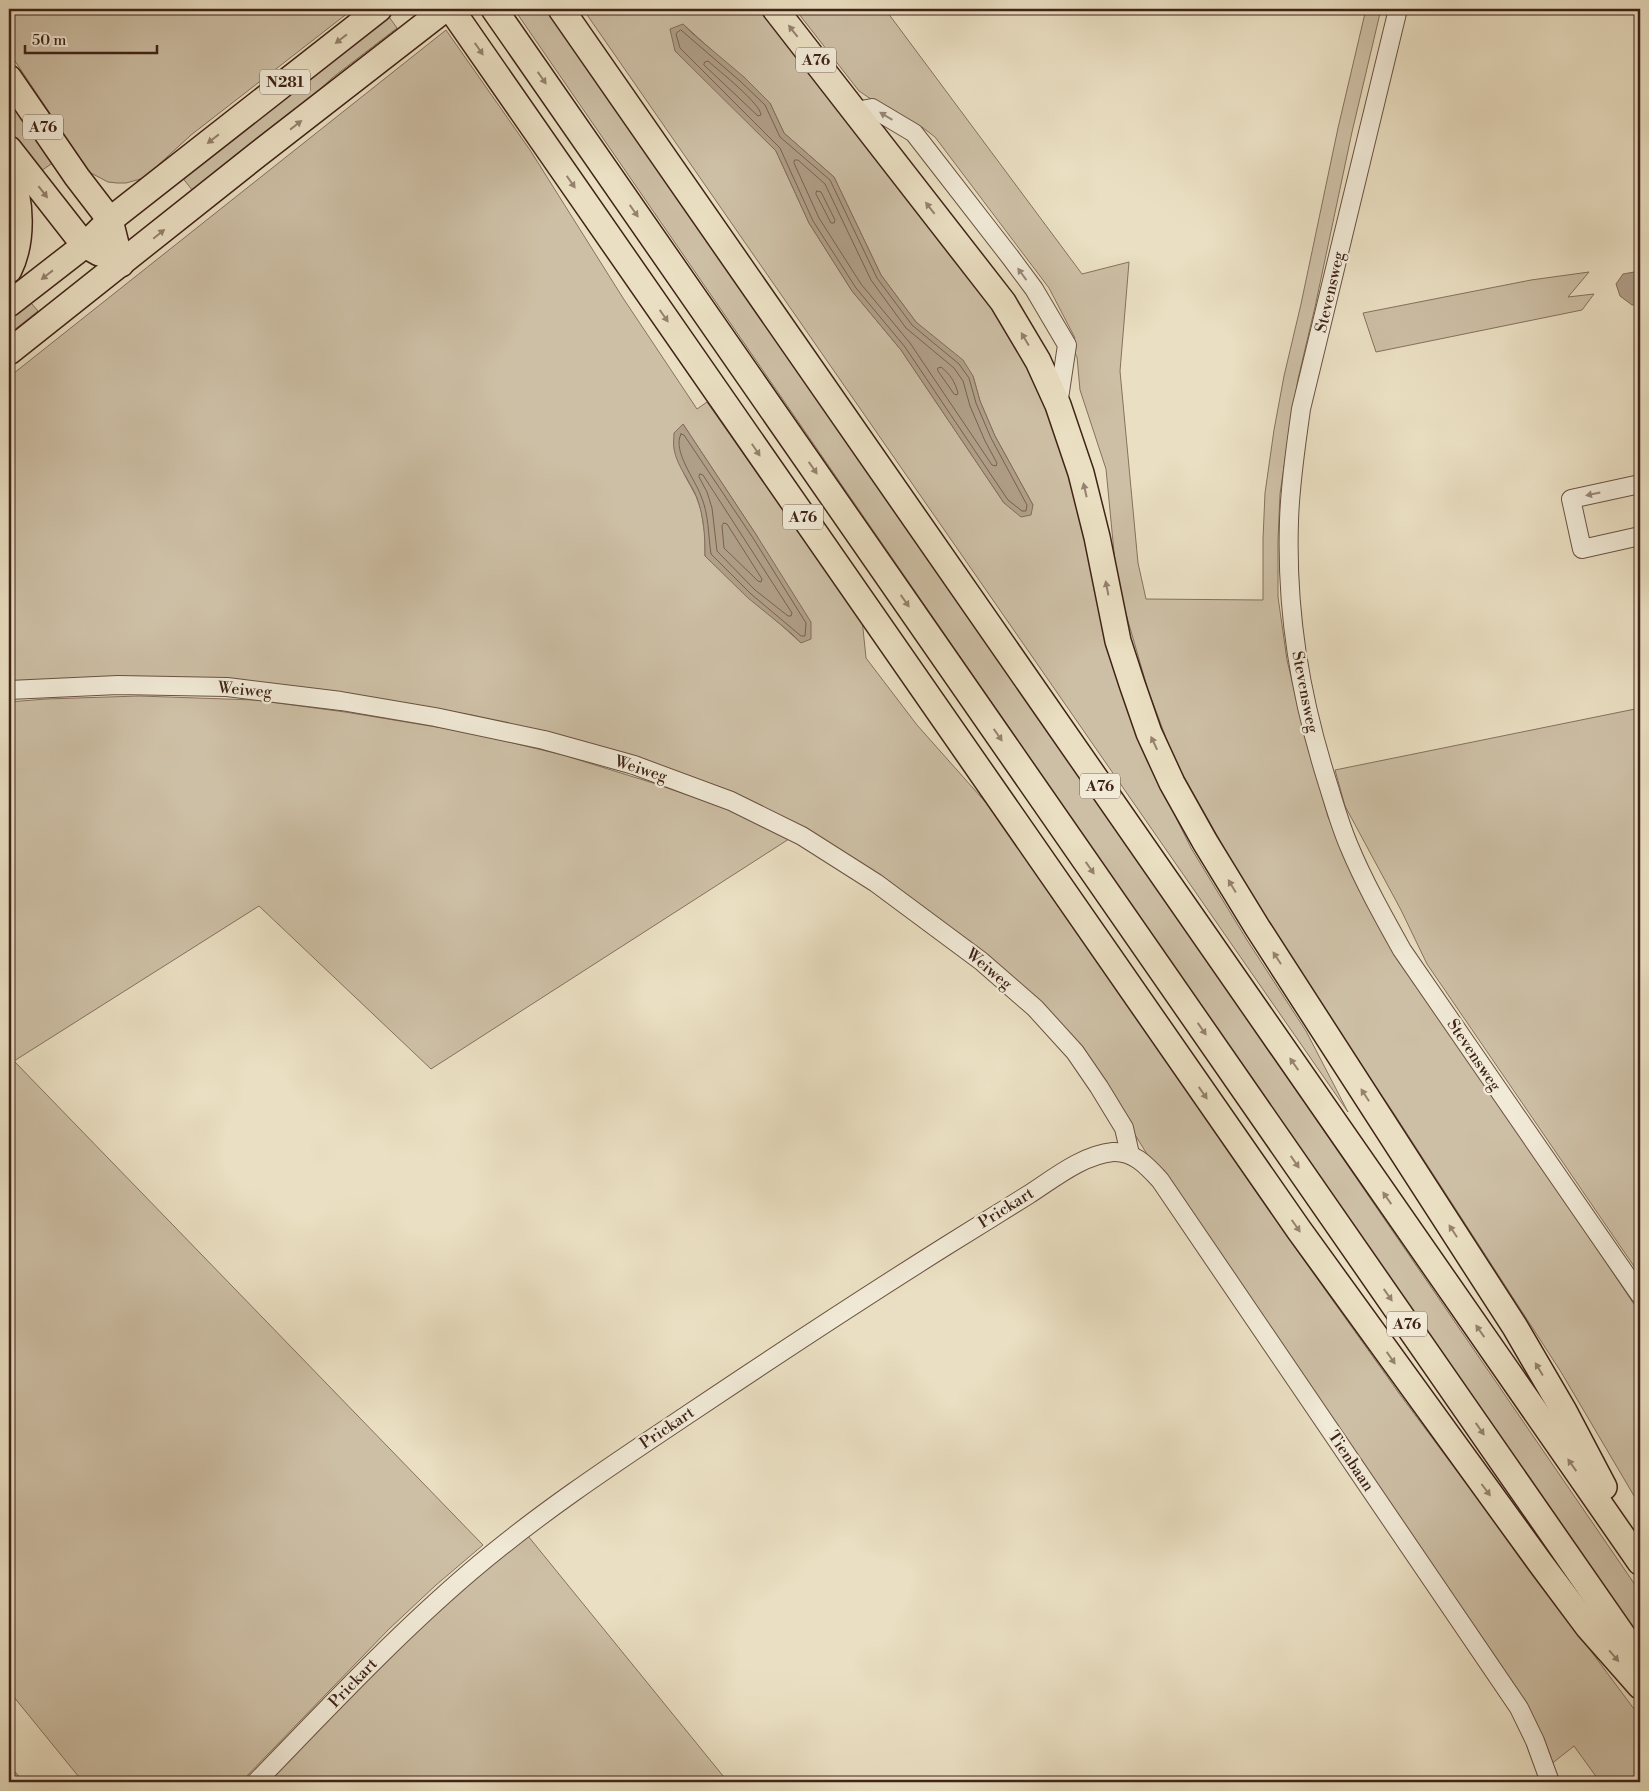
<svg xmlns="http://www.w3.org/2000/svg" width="1649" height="1791" font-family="'Libre Bodoni',serif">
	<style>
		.green { fill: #cdbfa5; stroke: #86715e; fill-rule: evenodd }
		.water { fill: #b09f88; stroke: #836d5b }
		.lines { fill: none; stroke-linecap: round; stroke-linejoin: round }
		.shore { stroke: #786150; stroke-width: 1 }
		.minor-casing { stroke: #6a5242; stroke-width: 20 }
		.highway-casing { stroke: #402318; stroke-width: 28 }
		.minor { stroke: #f1ead7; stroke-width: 18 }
		.highway { stroke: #eadfc2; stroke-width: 25 }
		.oneway { fill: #95816d }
		.oneway2 { fill: #988678 }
		.labels { text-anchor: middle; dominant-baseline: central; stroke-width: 4.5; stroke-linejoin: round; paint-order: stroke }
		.shield { fill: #f1ead7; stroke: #755f51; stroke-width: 1 }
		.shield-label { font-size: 15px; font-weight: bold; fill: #402318 }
		.street-label { font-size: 16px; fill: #402318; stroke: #f1ead7 }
	</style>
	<rect width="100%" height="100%" fill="#eadfc2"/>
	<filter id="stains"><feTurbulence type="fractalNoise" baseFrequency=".004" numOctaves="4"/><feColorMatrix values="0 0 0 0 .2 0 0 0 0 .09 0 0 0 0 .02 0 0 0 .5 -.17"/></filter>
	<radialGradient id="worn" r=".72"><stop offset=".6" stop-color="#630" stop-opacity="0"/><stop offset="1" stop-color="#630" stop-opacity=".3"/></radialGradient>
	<g class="green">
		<polygon points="9,9 353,9 191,135 144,178 126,183 117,183 108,182 89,172 9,52"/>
		<polygon points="514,9 555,9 1640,1592 1640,1644"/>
		<path d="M 583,9 L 762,9 L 1000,314 L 1042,382 L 1152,769 L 1191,848 L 1247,940 L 1306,1031 L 1348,1112 ZM 683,24 L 770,103 L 784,133 L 834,177 L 881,275 L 916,322 L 973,376 L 980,401 L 995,436 L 1033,505 L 1004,503 L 901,350 L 852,291 L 809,223 L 776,151 L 746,120 Z"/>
		<polygon points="795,9 885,9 1082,274 1129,262 1120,371 1138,563 1146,599 1263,600 1263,539 1265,493 1274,430 1284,376 1301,304 1338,128 1366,9 1381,9 1352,132 1315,307 1298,379 1289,432 1280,494 1278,540 1278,597 1287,660 1303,727 1328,817 1381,922 1502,1108 1640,1313 1640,1506 1561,1372 1393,1112 1311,991 1244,883 1174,759 1148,690 1117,583 1106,469 1080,390 1077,357 1069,342 1075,338 1049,288 935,137 922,127 915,129 859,91"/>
		<polygon points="387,14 397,28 332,78 291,117 197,196 181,176"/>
		<path d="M 446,30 L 530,150 L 623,298 L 697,409 L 707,402 L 780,506 L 862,619 L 866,658 L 917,725 L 1004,823 L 1104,971 L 1286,1235 L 1401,1396 L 1640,1717 L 1640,1782 L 1600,1782 L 1574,1746 L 1550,1765 L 1168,1188 L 1116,1104 L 1068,1034 L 796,827 L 568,738 L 471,715 L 347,694 L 9,684 L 9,377 ZM 683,424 L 757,536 L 801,643 L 705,556 L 705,535 L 701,510 L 696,496 L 684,474 Z"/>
		<polygon points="9,88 57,160 35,175 9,137"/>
		<polygon points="1589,272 1568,297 1594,294 1582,310 1376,352 1363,313 1531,280"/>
		<polygon points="26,297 38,311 9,334 9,311"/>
		<polygon points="139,696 255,700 345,712 467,732 563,755 653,783 725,808 789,839 431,1069 259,906 14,1061 483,1545 436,1585 389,1629 241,1782 83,1782 9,1691 9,702 46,699"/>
		<polygon points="1640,708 1640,1275 1427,964 1401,910 1345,806 1335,770"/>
		<polygon points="528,1536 728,1782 262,1782 403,1638"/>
		<polygon points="9,1765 24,1782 9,1782"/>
	</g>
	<g class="water">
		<polygon points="683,24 693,34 744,77 770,103 784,133 834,177 881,275 916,322 963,360 973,376 980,401 995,436 1033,505 1031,515 1021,517 1004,503 901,350 852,291 809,223 776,151 675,51 670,29"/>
		<polygon points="1640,271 1640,304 1632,305 1620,296 1616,284 1623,274"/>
		<path d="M 683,424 L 757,536 L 811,622 L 811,639 L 801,643 L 791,633 L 748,598 L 705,556 C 705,536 704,517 697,498 C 691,482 677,467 674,449 C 673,444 674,438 674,433 Z"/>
	</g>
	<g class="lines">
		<g class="shore">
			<polygon points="681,30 740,81 765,105 780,137 830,180 877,278 912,325 959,364 969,378 976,403 991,438 1027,505 1026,511 1022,511 1008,500 905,347 856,288 813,221 780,148 680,48 676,34"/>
			<path d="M 705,62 L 708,61 C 718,70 761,104 761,115 L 758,116 L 704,65 Z"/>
			<polygon points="795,160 798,160 825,184 871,280 906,328 954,368 963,381 970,406 985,441 997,463 996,466 992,465 910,343 861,284 819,218 794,163"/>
			<polygon points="817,191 821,192 835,220 834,223 831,223 816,194"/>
			<path d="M 938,368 L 941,367 C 950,374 955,382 958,393 L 957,395 L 954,394 L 938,371 Z"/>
			<path d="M 681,434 L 684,435 L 753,538 L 806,623 L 805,636 L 801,636 L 751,594 L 711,554 C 708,534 709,515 701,496 C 695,479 672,451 681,434 Z"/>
			<polygon points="700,474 703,475 792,613 791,616 788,616 755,590 717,551 712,508 707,492 699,477"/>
			<polygon points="724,523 727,524 762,579 761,582 758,581 724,548 722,526"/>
		</g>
		<defs>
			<g id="minor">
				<path d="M 1398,9 L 1301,409 C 1296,446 1290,483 1289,521 C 1286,612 1300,695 1327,781 C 1334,803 1340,825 1349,846 C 1364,882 1383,916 1402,950 L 1640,1295"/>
				<polyline points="856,111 872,108 914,133 1011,258 1034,289 1067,345 1058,405"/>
				<polyline points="1640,484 1571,499 1582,549 1640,536"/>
				<polyline points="9,690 118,685 227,687 341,701 435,717 544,740 634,765 731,801 802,836 876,883 981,961 1035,1008 1075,1052 1099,1087 1124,1128 1130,1154"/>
				<path d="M 256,1782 C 326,1710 394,1637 470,1572 C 539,1513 615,1463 690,1413 C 775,1356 860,1300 946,1246 C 973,1229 1001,1212 1028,1195 C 1053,1179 1082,1155 1113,1152 C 1134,1151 1147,1166 1160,1180 L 1519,1708 L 1535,1741 L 1550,1782"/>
			</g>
			<g id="highway">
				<polyline points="451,9 1299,1230 1541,1564 1588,1627 1640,1686"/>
				<polyline points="494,9 1640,1660"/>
				<polyline points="561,9 1640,1562"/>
				<polyline points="775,9 1003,302 1038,361 1058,405 1081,473 1097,537 1118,641 1132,684 1149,733 1172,783 1205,842 1257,927 1515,1327 1564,1411 1604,1487"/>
				<polyline points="9,78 77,177 110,220 121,264"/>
				<polyline points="9,149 81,241 85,245 99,253"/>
				<path d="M 9,172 C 22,199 23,242 9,270"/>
				<polyline points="9,304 85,245 110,220 379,9"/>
				<polyline points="9,352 257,155 445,9"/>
			</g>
		</defs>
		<use href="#minor" class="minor-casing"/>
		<use href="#highway" class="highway-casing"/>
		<use href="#minor" class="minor"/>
		<use href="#highway" class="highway"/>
	</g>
	<defs><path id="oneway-solid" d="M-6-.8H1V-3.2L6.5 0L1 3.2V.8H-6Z" transform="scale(1.25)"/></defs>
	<g class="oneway">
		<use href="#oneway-solid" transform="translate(793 31) rotate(-128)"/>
		<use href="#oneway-solid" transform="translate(341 39) rotate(142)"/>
		<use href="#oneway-solid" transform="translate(479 49) rotate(55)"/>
		<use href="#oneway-solid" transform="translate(542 78) rotate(55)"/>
		<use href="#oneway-solid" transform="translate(296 125) rotate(-38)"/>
		<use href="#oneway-solid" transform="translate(213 139) rotate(142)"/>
		<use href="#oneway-solid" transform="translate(571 182) rotate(55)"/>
		<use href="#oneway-solid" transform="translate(43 192) rotate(52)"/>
		<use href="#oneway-solid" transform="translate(930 208) rotate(-128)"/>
		<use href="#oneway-solid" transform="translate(634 211) rotate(55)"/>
		<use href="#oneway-solid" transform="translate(159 234) rotate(-39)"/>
		<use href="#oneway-solid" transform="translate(47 275) rotate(142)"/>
		<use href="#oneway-solid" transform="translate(664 316) rotate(55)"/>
		<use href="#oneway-solid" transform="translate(1025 339) rotate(-121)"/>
		<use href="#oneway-solid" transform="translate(756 450) rotate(56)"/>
		<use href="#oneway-solid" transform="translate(813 468) rotate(55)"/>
		<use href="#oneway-solid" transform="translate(1085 490) rotate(-103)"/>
		<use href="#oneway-solid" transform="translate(1107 588) rotate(-101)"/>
		<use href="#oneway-solid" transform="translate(905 601) rotate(55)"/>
		<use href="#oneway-solid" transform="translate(998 735) rotate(55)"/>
		<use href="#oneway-solid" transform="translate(1154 743) rotate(-115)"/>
		<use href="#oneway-solid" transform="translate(1090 868) rotate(55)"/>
		<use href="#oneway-solid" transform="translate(1232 886) rotate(-121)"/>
		<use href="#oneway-solid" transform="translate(1277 958) rotate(-123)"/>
		<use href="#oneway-solid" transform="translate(1202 1029) rotate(55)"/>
		<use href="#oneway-solid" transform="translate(1294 1064) rotate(-125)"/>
		<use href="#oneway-solid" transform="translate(1203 1093) rotate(55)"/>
		<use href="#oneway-solid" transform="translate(1365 1095) rotate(-123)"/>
		<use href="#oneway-solid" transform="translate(1295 1162) rotate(55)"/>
		<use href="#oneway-solid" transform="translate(1387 1198) rotate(-125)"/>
		<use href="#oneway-solid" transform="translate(1296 1226) rotate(55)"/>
		<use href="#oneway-solid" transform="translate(1453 1231) rotate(-123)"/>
		<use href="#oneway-solid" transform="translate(1388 1295) rotate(55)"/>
		<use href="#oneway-solid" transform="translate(1480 1331) rotate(-125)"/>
		<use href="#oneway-solid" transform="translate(1391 1358) rotate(55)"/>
		<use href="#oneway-solid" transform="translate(1539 1369) rotate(-121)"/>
		<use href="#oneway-solid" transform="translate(1480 1429) rotate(55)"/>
		<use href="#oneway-solid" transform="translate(1572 1465) rotate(-125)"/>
		<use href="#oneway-solid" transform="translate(1486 1490) rotate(53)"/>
		<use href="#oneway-solid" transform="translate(1614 1656) rotate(49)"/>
	</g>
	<g class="oneway2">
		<use href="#oneway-solid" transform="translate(886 116) rotate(-149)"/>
		<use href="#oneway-solid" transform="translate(1022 274) rotate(-126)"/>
		<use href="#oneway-solid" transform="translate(1593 494) rotate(168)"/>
	</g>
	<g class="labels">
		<g class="shield">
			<rect x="796" y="47.5" width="40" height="25" rx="4"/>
			<rect x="260" y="69.5" width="50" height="25" rx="4"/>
			<rect x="23" y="114.5" width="40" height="25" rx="4"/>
			<rect x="783" y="504.5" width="40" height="25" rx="4"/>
			<rect x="1080" y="773.5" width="40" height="25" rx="4"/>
			<rect x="1387" y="1311.5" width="40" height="25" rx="4"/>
		</g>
		<g class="shield-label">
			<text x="816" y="60">A76</text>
			<text x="285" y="82">N281</text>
			<text x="43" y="127">A76</text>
			<text x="803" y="517">A76</text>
			<text x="1100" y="786">A76</text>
			<text x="1407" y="1324">A76</text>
		</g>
		<g class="street-label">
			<text transform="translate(1330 292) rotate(-77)">Stevensweg</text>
			<text transform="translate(245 690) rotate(5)">Weiweg</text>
			<text transform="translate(1305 692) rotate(79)">Stevensweg</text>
			<text transform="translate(641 769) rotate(18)">Weiweg</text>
			<text transform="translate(989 969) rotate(40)">Weiweg</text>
			<text transform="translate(1474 1055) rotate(56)">Stevensweg</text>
			<text transform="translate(1006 1208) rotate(-32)">Prickart</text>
			<text transform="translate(667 1428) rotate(-34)">Prickart</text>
			<text transform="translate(1351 1461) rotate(56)">Tienbaan</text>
			<text transform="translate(353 1683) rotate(-46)">Prickart</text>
		</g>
	</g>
	<rect width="1649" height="1791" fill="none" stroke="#eadfc2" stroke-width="30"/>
	<rect x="10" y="10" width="1629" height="1771" fill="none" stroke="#402318" stroke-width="2.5"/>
	<rect x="15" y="15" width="1619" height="1761" fill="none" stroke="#402318"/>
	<path d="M25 45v8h132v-8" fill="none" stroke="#402318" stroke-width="2.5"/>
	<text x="32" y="45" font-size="15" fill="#402318" stroke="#f1ead7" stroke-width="4" paint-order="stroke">50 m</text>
	<rect width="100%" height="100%" filter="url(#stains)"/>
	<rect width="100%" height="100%" fill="url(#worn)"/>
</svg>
